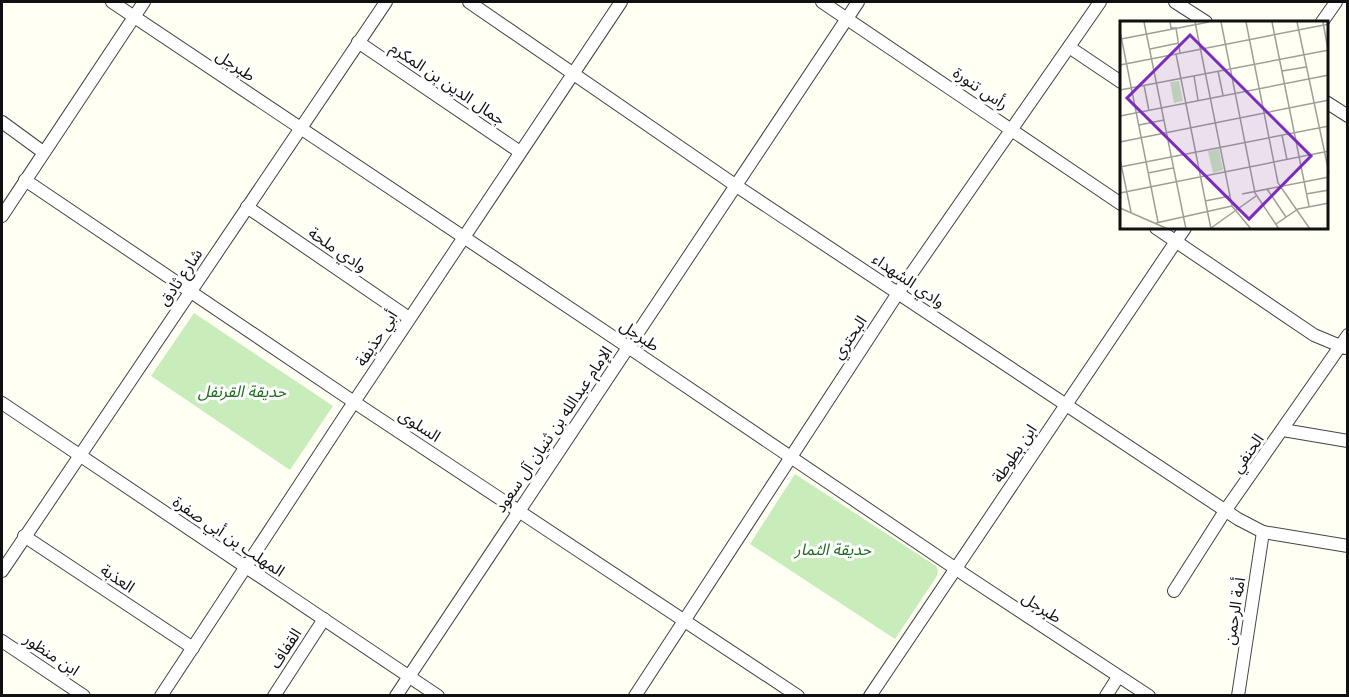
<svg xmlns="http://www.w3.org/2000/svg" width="1349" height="697" font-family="Lora,'Noto Sans Arabic',serif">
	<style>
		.green { fill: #c9ecbb }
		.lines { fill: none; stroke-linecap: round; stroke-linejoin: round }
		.minor-casing { stroke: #434343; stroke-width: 14 }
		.minor { stroke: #fff; stroke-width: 12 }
		.labels { text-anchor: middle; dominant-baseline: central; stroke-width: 6; stroke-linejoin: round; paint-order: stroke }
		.street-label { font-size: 16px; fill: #101010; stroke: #fff }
		.park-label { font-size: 16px; font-style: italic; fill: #1d6c1e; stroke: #fff }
		.inset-road { fill: none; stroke: #9f9f99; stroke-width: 1.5 }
		.view { fill: #7b2cbf; fill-opacity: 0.15; stroke: #7b2cbf; stroke-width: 3 }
		.inset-edge { fill: none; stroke: #101010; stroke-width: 3 }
	</style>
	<rect width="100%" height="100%" fill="#fffff4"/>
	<g class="green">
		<polygon points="194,313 333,406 290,470 151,376"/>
		<polygon points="795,474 936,566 938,570 937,576 895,639 750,544"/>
	</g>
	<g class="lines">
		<defs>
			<g id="minor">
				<polyline points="112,2 628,347 968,577 1149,696"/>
				<polyline points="469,2 735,185 1238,519 1263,532 1348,546"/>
				<polyline points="822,2 1121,204"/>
				<polyline points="1175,2 1206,22"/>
				<polyline points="1322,22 1336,2"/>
				<polyline points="358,42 520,152"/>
				<polyline points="1069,47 1121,82"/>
				<polyline points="1326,102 1348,116"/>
				<polyline points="2,122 43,152"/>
				<polyline points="25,180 354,402 798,696"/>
				<polyline points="247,207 409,318"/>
				<polyline points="2,216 144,2"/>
				<polyline points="1156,228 1314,335 1345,348"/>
				<polyline points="2,403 438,696"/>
				<polyline points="1283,430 1348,441"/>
				<polyline points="24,536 193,648"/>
				<polyline points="2,571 386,2"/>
				<polyline points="1174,591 1225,511 1348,335"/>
				<polyline points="2,641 84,696"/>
				<polyline points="161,696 354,402 621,2"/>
				<polyline points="274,696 324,619"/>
				<polyline points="396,696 858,2"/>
				<polyline points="635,696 898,293 1100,2"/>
				<polyline points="870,696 1185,228"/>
				<polyline points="1106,696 1118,677"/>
				<polyline points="1238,696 1263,532"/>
			</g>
		</defs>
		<use href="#minor" class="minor-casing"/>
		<use href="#minor" class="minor"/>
	</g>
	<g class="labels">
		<g class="street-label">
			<text transform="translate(236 65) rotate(34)">طبرجل</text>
			<text transform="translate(448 83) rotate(34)">جمال الدين بن المكرم</text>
			<text transform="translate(981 88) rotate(34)">رأس تنورة</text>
			<text transform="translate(338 249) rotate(34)">وادي ملحة</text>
			<text transform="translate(180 277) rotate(-56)">شارع ثادق</text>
			<text transform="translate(909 280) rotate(34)">وادي الشهداء</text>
			<text transform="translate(640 335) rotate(34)">طبرجل</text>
			<text transform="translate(849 337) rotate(-56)">البحتري</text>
			<text transform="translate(376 338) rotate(-57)">أبي حذيفة</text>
			<text transform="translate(420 425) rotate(33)">السلوى</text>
			<text transform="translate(553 429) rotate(-56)">الإمام عبدالله بن ثنيان آل سعود</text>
			<text transform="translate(1014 453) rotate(-56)">ابن بطوطة</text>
			<text transform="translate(1247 453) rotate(-55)">الحنفي</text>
			<text transform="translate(229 536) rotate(34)">المهلب بن أبي صفرة</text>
			<text transform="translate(118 578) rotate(34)">العذبة</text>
			<text transform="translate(1042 607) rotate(33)">طبرجل</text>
			<text transform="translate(1234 611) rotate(-81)">أمة الرحمن</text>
			<text transform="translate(285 648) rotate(-57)">القفاف</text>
			<text transform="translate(52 654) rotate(34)">ابن منظور</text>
		</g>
		<g class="park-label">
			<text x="242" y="391">حديقة القرنفل</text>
			<text x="833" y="549">حديقة الثمار</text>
		</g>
	</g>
	<g transform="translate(1120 21)">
		<rect width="208" height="208" fill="#fffff4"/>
		<path d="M 59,60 L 63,80 L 54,82 L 50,61 ZM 99,128 L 103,149 L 93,152 L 88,130 Z" fill="#c9ecbb"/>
		<path class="inset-road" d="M 24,1 L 66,208M 50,1 L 51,7 L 56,7 L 60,32M 75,1 L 112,185 L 131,208M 101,1 L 135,172 L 159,208M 126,1 L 158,162 L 190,208M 152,1 L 189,185M 177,1 L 209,152M 203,1 L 208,29M 0,10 L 38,201M 1,18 L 89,1M 30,28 L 59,22M 56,33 L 91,208M 0,44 L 209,3M 98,50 L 103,74M 162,50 L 186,46M 74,55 L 78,79M 24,64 L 29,90M 0,69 L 209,29M 0,95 L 209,54M 19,104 L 44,99M 162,114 L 167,139M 0,121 L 209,79M 0,138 L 11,191M 0,146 L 209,105M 28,152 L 53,147M 147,168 L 166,196M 0,172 L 209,130M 122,173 L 209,156M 186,173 L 209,169M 85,180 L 110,175M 0,187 L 48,208M 36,202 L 112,185M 156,203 L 178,188 L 209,182M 91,207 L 136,175"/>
		<path class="view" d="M 70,14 L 191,135 L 129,198 L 7,77 Z"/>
		<rect width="208" height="208" class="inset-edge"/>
	</g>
	<rect width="1349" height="697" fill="none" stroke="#101010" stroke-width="6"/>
</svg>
